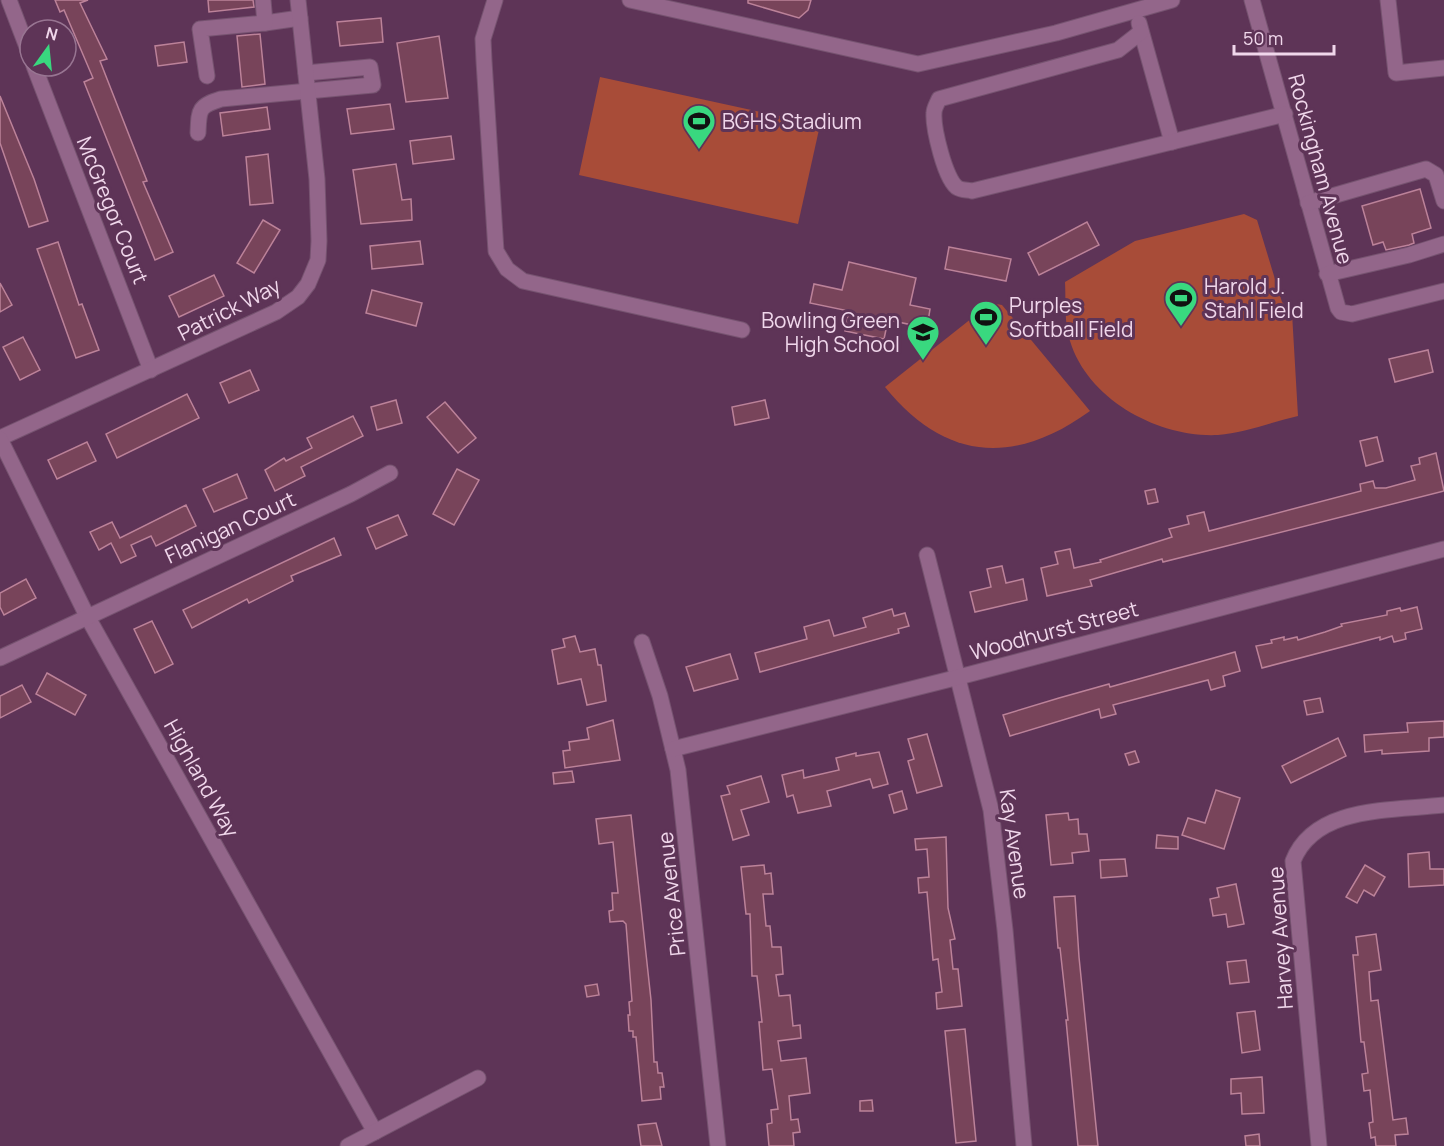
<svg xmlns="http://www.w3.org/2000/svg" width="1444" height="1146" font-family="Manrope,sans-serif">
	<style>
		.green { fill: #a84c38 }
		.building { fill: #78445a; stroke: #bc8299; stroke-width: 1.5 }
		.lines { fill: none; stroke-linecap: round; stroke-linejoin: round }
		.minor-casing { stroke: #765370; stroke-width: 17 }
		.minor { stroke: #93668a; stroke-width: 15 }
		.labels { text-anchor: middle; dominant-baseline: central; stroke-width: 6; stroke-linejoin: round; paint-order: stroke }
		.poi-label { font-size: 21px; fill: #f0d7eb; stroke: #5e3457; text-anchor: start }
		.street-label { font-size: 21px; fill: #f0d7eb; stroke: #5e3457 }
	</style>
	<rect width="100%" height="100%" fill="#5e3457"/>
	<g class="green">
		<polygon points="600,77 820,125 798,224 579,175"/>
		<path d="M 1244,214 L 1257,220 L 1282,302 L 1292,313 L 1298,416 C 1272,422 1244,433 1218,435 C 1159,438 1088,400 1070,341 C 1064,324 1066,300 1065,282 L 1135,241 Z"/>
		<path d="M 991,303 L 1002,305 L 1090,411 C 1014,466 945,461 885,387 Z"/>
	</g>
	<g class="building">
		<polygon points="55,0 88,0 80,3 107,59 100,61 147,181 143,182 173,252 155,260 84,82 93,78 64,10 60,12"/>
		<polygon points="208,0 253,0 254,7 209,12"/>
		<polygon points="748,0 811,0 808,10 799,18 748,3"/>
		<polygon points="381,18 383,42 340,46 337,22"/>
		<polygon points="260,34 265,84 242,87 237,36"/>
		<polygon points="439,36 448,98 406,102 397,43"/>
		<polygon points="184,42 187,62 158,66 155,46"/>
		<polygon points="0,96 34,179 48,221 29,227 0,143"/>
		<polygon points="390,104 394,129 351,134 347,109"/>
		<polygon points="267,107 270,129 223,136 220,113"/>
		<polygon points="451,136 454,159 413,164 410,141"/>
		<polygon points="268,154 273,203 250,205 246,157"/>
		<polygon points="396,164 402,200 411,199 412,220 361,224 353,170"/>
		<polygon points="1420,189 1431,228 1412,234 1414,243 1409,245 1386,250 1383,242 1373,245 1362,206"/>
		<polygon points="263,220 280,230 254,273 237,263"/>
		<polygon points="1087,222 1099,245 1039,275 1028,253"/>
		<polygon points="420,241 423,264 372,269 370,246"/>
		<polygon points="58,242 79,305 82,304 99,350 76,358 37,249"/>
		<polygon points="949,247 1011,259 1006,281 945,269"/>
		<polygon points="849,262 916,278 910,305 930,309 927,328 888,320 884,339 845,331 849,311 810,303 814,284 842,290"/>
		<polygon points="214,275 224,296 179,317 169,296"/>
		<polygon points="0,283 12,305 0,312"/>
		<polygon points="372,290 422,303 416,326 366,313"/>
		<polygon points="23,337 40,370 20,380 3,347"/>
		<polygon points="1428,350 1433,372 1395,382 1389,359"/>
		<polygon points="250,370 259,390 229,403 220,383"/>
		<polygon points="187,394 199,418 117,458 106,434"/>
		<polygon points="396,400 402,423 377,430 371,407"/>
		<polygon points="765,400 769,418 735,425 732,407"/>
		<polygon points="445,402 476,438 458,453 427,417"/>
		<polygon points="353,416 363,436 301,467 305,476 275,491 265,470 284,458 286,461 312,448 307,438"/>
		<polygon points="1377,437 1383,461 1366,466 1360,441"/>
		<polygon points="87,442 96,461 57,479 48,460"/>
		<polygon points="1436,453 1444,491 1163,562 1162,559 1090,580 1092,586 1047,596 1041,568 1058,564 1055,552 1070,549 1074,568 1101,562 1100,560 1172,537 1169,529 1189,524 1187,516 1204,512 1209,531 1361,491 1360,484 1373,481 1375,488 1386,488 1415,480 1411,466 1420,464 1419,458"/>
		<polygon points="457,469 479,480 454,525 433,514"/>
		<polygon points="237,474 247,498 214,512 203,489"/>
		<polygon points="1155,489 1158,502 1148,504 1145,491"/>
		<polygon points="186,505 196,526 156,546 151,536 131,545 136,556 121,563 111,543 99,550 90,532 112,522 120,538"/>
		<polygon points="398,515 407,535 376,549 367,528"/>
		<polygon points="334,538 341,555 291,576 293,581 249,603 247,599 192,628 183,610"/>
		<polygon points="1002,566 1006,583 1023,579 1027,600 975,612 970,592 991,587 987,569"/>
		<polygon points="26,579 36,598 4,615 0,607 0,593"/>
		<polygon points="1417,607 1422,629 1405,633 1406,639 1394,642 1392,636 1380,640 1380,637 1262,668 1256,646 1272,643 1271,640 1284,637 1284,640 1297,637 1298,640 1325,632 1342,626 1341,624 1387,615 1387,611 1400,608 1401,611"/>
		<polygon points="892,609 894,616 905,613 909,626 898,629 899,633 760,672 755,653 807,639 804,627 829,620 834,636 866,627 863,618"/>
		<polygon points="152,621 173,664 155,673 134,629"/>
		<polygon points="575,636 580,652 595,649 598,665 601,665 606,701 587,705 581,679 558,684 552,650 565,647 563,639"/>
		<polygon points="1235,652 1240,671 1223,676 1225,686 1211,690 1208,680 1113,705 1116,714 1101,718 1099,709 1010,736 1003,715 1059,698 1109,684 1110,687"/>
		<polygon points="730,654 738,679 694,691 686,667"/>
		<polygon points="47,673 86,695 75,715 36,694"/>
		<polygon points="22,685 31,702 0,718 0,696"/>
		<polygon points="1320,698 1323,712 1307,715 1304,701"/>
		<polygon points="613,720 620,760 565,768 563,751 570,750 569,742 589,739 587,728"/>
		<polygon points="1444,721 1444,737 1429,738 1429,751 1382,754 1382,750 1365,752 1364,735 1408,732 1407,723"/>
		<polygon points="927,734 942,786 917,793 908,761 914,759 908,739"/>
		<polygon points="1338,738 1346,756 1291,783 1282,766"/>
		<polygon points="1135,751 1139,762 1129,765 1125,754"/>
		<polygon points="879,752 888,784 873,788 870,779 827,791 831,806 798,813 793,795 787,797 782,775 803,770 804,778 839,770 836,758 856,753 856,756"/>
		<polygon points="572,771 574,782 554,784 553,773"/>
		<polygon points="761,776 769,802 741,810 749,835 733,840 721,796 730,794 727,786"/>
		<polygon points="1216,790 1240,798 1224,849 1182,835 1188,818 1205,823"/>
		<polygon points="902,791 907,809 894,813 889,795"/>
		<polygon points="1068,813 1069,820 1078,819 1079,834 1087,834 1089,851 1072,853 1073,863 1051,865 1046,815"/>
		<polygon points="631,815 651,1000 654,1062 657,1062 658,1073 662,1073 664,1087 660,1087 661,1099 642,1101 636,1037 633,1037 633,1031 629,1031 628,1015 630,1015 629,1002 632,1001 626,924 623,921 610,922 609,911 613,910 612,893 618,893 613,842 599,844 596,819"/>
		<polygon points="1157,835 1178,837 1178,849 1156,848"/>
		<polygon points="946,837 948,908 955,939 950,940 953,969 958,969 962,1006 937,1009 936,993 942,992 938,959 933,960 927,892 919,893 918,878 929,877 927,849 916,850 915,839"/>
		<polygon points="1429,852 1430,869 1444,869 1444,885 1409,887 1408,854"/>
		<polygon points="1125,859 1127,876 1101,878 1100,860"/>
		<polygon points="764,865 765,874 771,873 773,894 763,894 766,926 770,926 772,947 781,947 783,974 776,975 779,996 790,995 793,1026 800,1025 801,1038 778,1041 781,1061 806,1058 810,1093 789,1096 791,1120 798,1119 800,1132 793,1133 794,1146 769,1146 767,1124 772,1123 771,1110 778,1109 772,1069 763,1070 759,1022 762,1022 757,976 752,976 750,914 746,914 741,867"/>
		<polygon points="1365,865 1385,877 1374,896 1364,890 1357,903 1346,897"/>
		<polygon points="1236,884 1244,924 1228,927 1226,914 1213,916 1210,899 1219,897 1217,888"/>
		<polygon points="1075,896 1079,957 1098,1146 1078,1146 1066,1020 1068,1020 1060,948 1058,948 1054,897"/>
		<polygon points="1376,934 1381,970 1369,972 1371,1001 1378,1000 1393,1120 1406,1118 1408,1134 1395,1135 1396,1146 1376,1146 1375,1137 1371,1138 1369,1123 1373,1122 1370,1090 1364,1091 1362,1074 1368,1073 1364,1042 1361,1042 1353,955 1358,955 1356,937"/>
		<polygon points="1246,960 1249,982 1230,984 1227,962"/>
		<polygon points="597,984 599,995 587,997 585,986"/>
		<polygon points="1255,1011 1260,1050 1242,1053 1237,1013"/>
		<polygon points="965,1029 976,1141 956,1143 945,1031"/>
		<polygon points="1262,1077 1264,1113 1242,1114 1241,1093 1231,1094 1231,1079"/>
		<polygon points="872,1100 873,1111 860,1111 860,1101"/>
		<polygon points="656,1123 662,1146 641,1146 638,1125"/>
		<polygon points="1259,1134 1260,1146 1246,1146 1245,1136"/>
	</g>
	<g class="lines">
		<defs>
			<g id="minor">
				<polyline points="9,0 30,55"/>
				<polyline points="495,0 483,39 484,61 496,251 507,269 523,281 742,330"/>
				<polyline points="630,0 918,64 1056,33 1172,0"/>
				<polyline points="1252,0 1338,308 1341,312 1352,314 1444,291"/>
				<polyline points="1388,0 1396,73 1444,68"/>
				<polyline points="265,23 300,18"/>
				<polyline points="1139,23 1172,142"/>
				<path d="M 1141,32 L 1118,50 L 939,99 C 937,104 934,108 934,113 C 933,127 945,181 958,188 C 961,190 968,190 972,191 L 1285,114"/>
				<polyline points="34,66 151,370"/>
				<polyline points="207,76 200,29 265,23 263,0"/>
				<path d="M 198,133 C 199,110 198,106 221,99 L 373,85 L 370,67 L 306,73"/>
				<polyline points="1308,203 1426,169 1436,175 1444,201"/>
				<polyline points="1327,274 1409,255 1444,244"/>
				<polyline points="0,438 276,312 298,297 308,284 318,260 319,241 317,179 298,0"/>
				<polyline points="0,439 87,616 375,1132"/>
				<polyline points="927,555 991,810 1005,930 1024,1146"/>
				<polyline points="642,642 660,696 678,770 718,1146"/>
				<polyline points="0,658 351,494 390,473"/>
				<polyline points="673,749 959,677 1444,549"/>
				<polyline points="348,1146 478,1078"/>
				<path d="M 1319,1146 L 1293,861 C 1315,805 1393,811 1444,805"/>
			</g>
		</defs>
		<use href="#minor" class="minor-casing"/>
		<use href="#minor" class="minor"/>
	</g>
	<defs>
		<symbol id="stadium-pin" viewBox="-11 -11 22 30"><path d="M0 17L-7.5 6A9.5 9.5 0 1 1 7.5 6Z" fill="#39d87f" stroke="#5e3457"/><path d="M0-5a6.5 5 0 1 0 0 10a6.5 5 0 1 0 0-10ZM-3.5-1.8h7v3.6h-7Z" fill="#111"/></symbol>
		<symbol id="school-pin" viewBox="-11 -11 22 30"><path d="M0 17L-7.5 6A9.5 9.5 0 1 1 7.5 6Z" fill="#39d87f" stroke="#5e3457"/><path d="M0-5L7-2L0 1L-7-2ZM-4 1L0 2.5L4 1V4Q0 6-4 4Z" fill="#111"/></symbol>
	</defs>
	<g fill-rule="evenodd">
		<use href="#stadium-pin" x="680" y="102" width="38" height="52"/>
		<use href="#stadium-pin" x="1162" y="279" width="38" height="52"/>
		<use href="#stadium-pin" x="967" y="298" width="38" height="52"/>
		<use href="#school-pin" x="904" y="313" width="38" height="52"/>
	</g>
	<g class="labels">
		<g class="poi-label">
			<text x="722" y="121">BGHS Stadium</text>
			<text x="1204" y="286">Harold J.<tspan x="1204" dy="24">Stahl Field</tspan></text>
			<text x="1009" y="305">Purples<tspan x="1009" dy="24">Softball Field</tspan></text>
			<text x="900" y="320" text-anchor="end">Bowling Green<tspan x="900" dy="24">High School</tspan></text>
		</g>
		<g class="street-label">
			<text transform="translate(1321 169) rotate(75)">Rockingham Avenue</text>
			<text transform="translate(113 210) rotate(68)">McGregor Court</text>
			<text transform="translate(229 309) rotate(-27)">Patrick Way</text>
			<text transform="translate(230 527) rotate(-25)">Flanigan Court</text>
			<text transform="translate(1054 630) rotate(-15)">Woodhurst Street</text>
			<text transform="translate(202 778) rotate(61)">Highland Way</text>
			<text transform="translate(1015 844) rotate(82)">Kay Avenue</text>
			<text transform="translate(671 894) rotate(-96)">Price Avenue</text>
			<text transform="translate(1280 938) rotate(-94)">Harvey Avenue</text>
		</g>
	</g>
	<g transform="translate(48 48) rotate(15)"><circle r="28" fill="#5e3457" stroke="#987592" stroke-width="1.5"/>
	<path d="M0-4.5L10 22L0 15L-10 22Z" fill="#39d87f"/>
	<text y="-9" font-size="16" font-weight="bold" text-anchor="middle" fill="#f0d7eb">N</text>
	</g>
	<path d="M1234 45v9h100v-9" fill="none" stroke="#f0d7eb" stroke-width="3"/>
	<text x="1243" y="45" font-size="18" fill="#f0d7eb" stroke="#5e3457" stroke-width="4.5" paint-order="stroke">50 m</text>
</svg>
